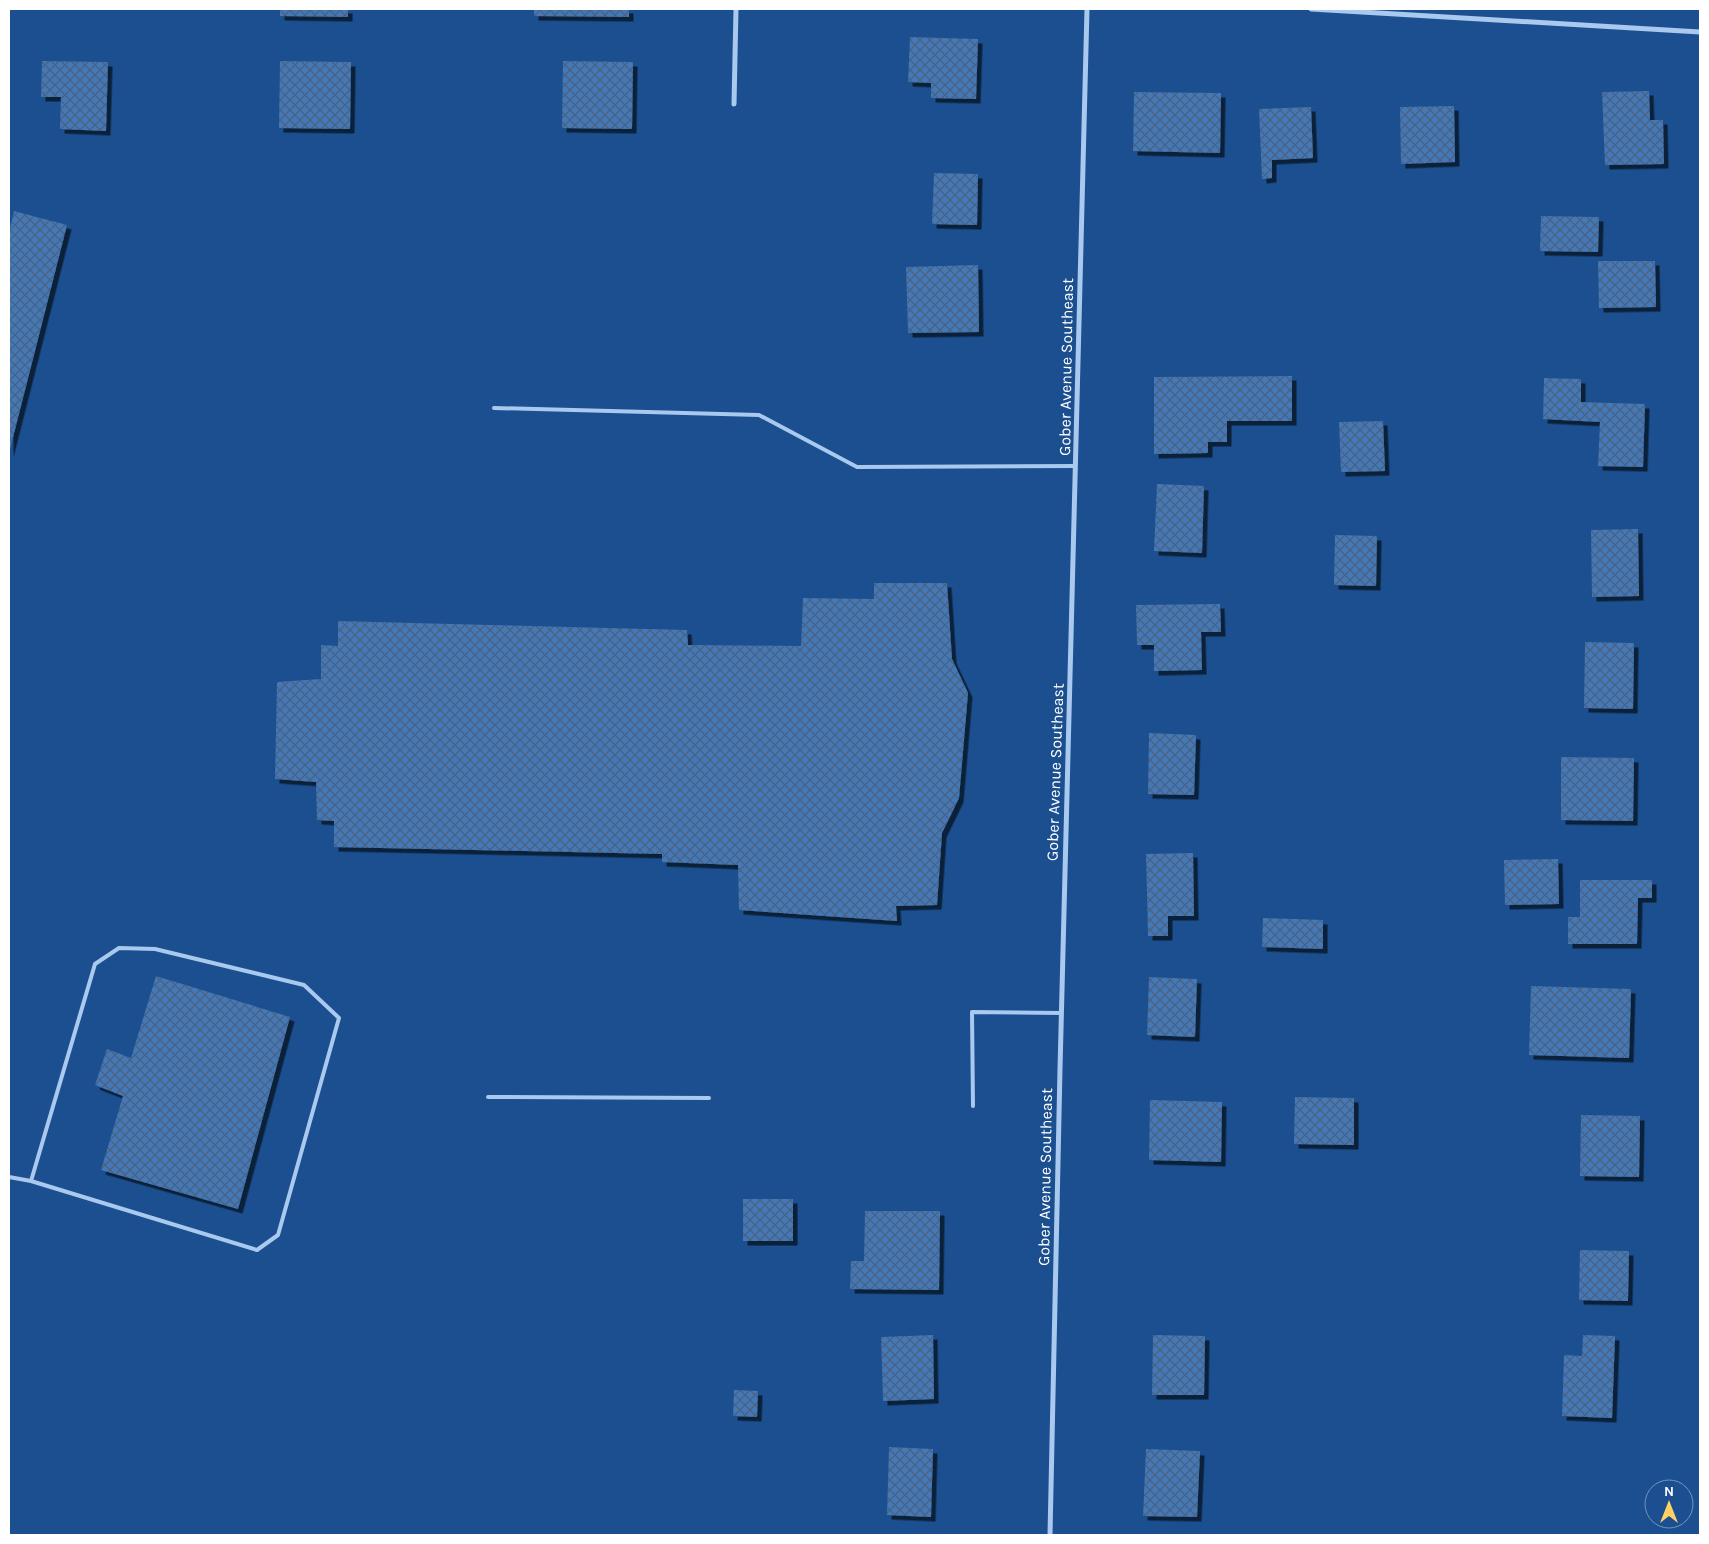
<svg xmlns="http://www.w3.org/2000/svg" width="1709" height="1544" font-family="Karla,sans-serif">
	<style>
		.building { fill: url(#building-cross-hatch); filter: url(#shadow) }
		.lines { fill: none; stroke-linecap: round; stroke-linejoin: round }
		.lane { stroke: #a9c9ee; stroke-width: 4 }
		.street { stroke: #a9c9ee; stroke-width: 5 }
		.labels { text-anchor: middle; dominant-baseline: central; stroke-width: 4.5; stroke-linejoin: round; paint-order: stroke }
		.street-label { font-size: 16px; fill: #fff; stroke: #1b4f8f }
	</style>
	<defs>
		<pattern id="building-cross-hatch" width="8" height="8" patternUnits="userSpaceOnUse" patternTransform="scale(1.25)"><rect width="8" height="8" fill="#4478b7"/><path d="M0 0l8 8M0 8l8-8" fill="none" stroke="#486282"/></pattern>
		<filter id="shadow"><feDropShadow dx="4.5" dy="4.5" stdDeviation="0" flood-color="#0009"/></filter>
	</defs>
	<rect width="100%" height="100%" fill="#1b4f8f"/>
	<g class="building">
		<polygon points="280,9 348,9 348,17 280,16"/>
		<polygon points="534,9 629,9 629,17 534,16"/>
		<polygon points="910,37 978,39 976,99 931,98 931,83 908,82"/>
		<polygon points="42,61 108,62 106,131 60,129 61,97 41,97"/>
		<polygon points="280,61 351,62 350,129 279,128"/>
		<polygon points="563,61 633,62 632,129 562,128"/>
		<polygon points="1649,91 1650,120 1663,120 1664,164 1605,165 1602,92"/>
		<polygon points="1134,92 1221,93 1220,153 1133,151"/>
		<polygon points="1454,106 1455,162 1401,164 1400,107"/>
		<polygon points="1311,107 1313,158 1272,160 1272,178 1262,179 1259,109"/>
		<polygon points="934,173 978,174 977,225 932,224"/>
		<polygon points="14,211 67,225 9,453 9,233"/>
		<polygon points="1541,216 1599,217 1598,252 1540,251"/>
		<polygon points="1598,261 1655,261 1656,307 1599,308"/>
		<polygon points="978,265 979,332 908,333 906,267"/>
		<polygon points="1292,376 1292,421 1227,421 1227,442 1208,442 1208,453 1154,454 1154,377"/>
		<polygon points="1544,378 1581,379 1581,402 1645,404 1643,467 1598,466 1600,422 1543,419"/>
		<polygon points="1383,421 1385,471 1341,472 1339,422"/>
		<polygon points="1157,484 1204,486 1202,553 1154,551"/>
		<polygon points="1638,529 1639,596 1592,597 1591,530"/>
		<polygon points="1335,535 1377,536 1376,586 1334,585"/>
		<polygon points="874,583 947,583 952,659 968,693 959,798 942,833 937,905 896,906 897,921 739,910 738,865 662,862 662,854 334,847 334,821 317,820 316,782 275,779 277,682 321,679 321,645 338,646 338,621 687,630 688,645 801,646 803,598 874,599"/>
		<polygon points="1220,604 1221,632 1201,632 1202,670 1154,671 1154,645 1137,645 1136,605"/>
		<polygon points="1585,642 1634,643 1633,709 1584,708"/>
		<polygon points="1149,733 1196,735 1194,795 1148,794"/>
		<polygon points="1561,757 1634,758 1633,821 1561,820"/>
		<polygon points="1193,853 1194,916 1168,916 1168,936 1148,936 1146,854"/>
		<polygon points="1558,859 1559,904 1505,905 1504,860"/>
		<polygon points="1580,880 1652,880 1652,898 1638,898 1637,944 1568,944 1568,917 1580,917"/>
		<polygon points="1263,918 1323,920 1323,949 1262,947"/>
		<polygon points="156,976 290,1017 238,1209 101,1170 123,1096 95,1085 107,1049 131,1058"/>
		<polygon points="1149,977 1197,979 1195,1037 1147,1035"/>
		<polygon points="1531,986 1631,989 1629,1058 1529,1055"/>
		<polygon points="1295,1097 1354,1098 1354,1145 1294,1144"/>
		<polygon points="1150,1100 1222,1102 1221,1162 1149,1160"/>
		<polygon points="1581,1115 1640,1116 1639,1177 1580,1176"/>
		<rect x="743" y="1199" width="50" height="42"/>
		<polygon points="865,1211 940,1211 939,1290 850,1289 851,1261 864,1261"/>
		<polygon points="1580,1250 1629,1251 1628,1301 1579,1300"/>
		<polygon points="933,1335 934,1399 883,1401 881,1337"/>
		<polygon points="1153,1335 1205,1336 1204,1395 1152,1395"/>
		<polygon points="1583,1335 1615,1336 1612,1418 1562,1416 1564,1355 1582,1356"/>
		<polygon points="734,1390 758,1391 757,1417 733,1416"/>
		<polygon points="889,1447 933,1449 931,1517 887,1515"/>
		<polygon points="1146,1449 1200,1451 1197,1517 1143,1516"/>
	</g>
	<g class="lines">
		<g class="lane">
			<polyline points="494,408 759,415 857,467 1075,466"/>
			<polyline points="488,1097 709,1098"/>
			<polyline points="973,1106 972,1012 1061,1013"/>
			<polyline points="9,1177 31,1181 257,1250 278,1235 339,1018 304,985 155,949 119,948 95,964 31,1181"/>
		</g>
		<g class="street">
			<polyline points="1311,9 1700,32"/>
			<polyline points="734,104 736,9"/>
			<polyline points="1050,1535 1060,1069 1087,9"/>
		</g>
	</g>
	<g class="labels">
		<g class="street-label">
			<text transform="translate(1066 367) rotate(-89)">Gober Avenue Southeast</text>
			<text transform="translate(1055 772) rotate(-88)">Gober Avenue Southeast</text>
			<text transform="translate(1045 1177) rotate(-89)">Gober Avenue Southeast</text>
		</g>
	</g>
	<rect width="1709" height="1544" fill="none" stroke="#ffffff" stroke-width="20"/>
	<g transform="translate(1669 1504)"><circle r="24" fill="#1b4f8f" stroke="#7695bc"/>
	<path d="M0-4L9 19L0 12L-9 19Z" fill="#ffd166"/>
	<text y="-8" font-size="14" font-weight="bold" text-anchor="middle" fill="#ffffff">N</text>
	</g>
</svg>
